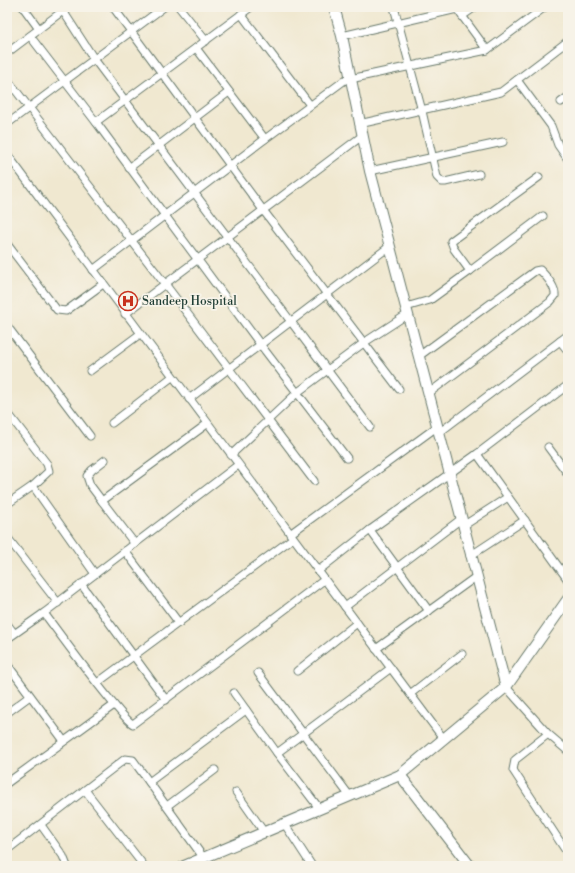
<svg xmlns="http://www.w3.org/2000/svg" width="575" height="873" font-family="'Libre Bodoni',serif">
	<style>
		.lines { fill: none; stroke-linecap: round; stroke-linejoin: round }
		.street-casing { stroke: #68796b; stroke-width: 9 }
		.secondary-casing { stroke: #68796b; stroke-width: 12 }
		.street { stroke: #fff; stroke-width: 7 }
		.secondary { stroke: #fff; stroke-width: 10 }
		.labels { text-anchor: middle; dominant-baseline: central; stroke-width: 3.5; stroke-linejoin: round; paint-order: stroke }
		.poi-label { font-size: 12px; fill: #1f3d34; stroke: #f7f3e8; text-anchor: start }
	</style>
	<rect width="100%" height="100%" fill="#f7f3e8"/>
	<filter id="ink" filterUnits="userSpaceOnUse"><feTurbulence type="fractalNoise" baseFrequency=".025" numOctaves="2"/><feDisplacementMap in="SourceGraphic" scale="8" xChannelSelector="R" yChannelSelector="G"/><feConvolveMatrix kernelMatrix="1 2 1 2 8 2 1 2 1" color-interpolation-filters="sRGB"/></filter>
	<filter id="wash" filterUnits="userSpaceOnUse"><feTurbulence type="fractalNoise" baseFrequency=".012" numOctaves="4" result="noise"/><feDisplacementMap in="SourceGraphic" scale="16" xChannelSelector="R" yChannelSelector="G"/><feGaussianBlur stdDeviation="0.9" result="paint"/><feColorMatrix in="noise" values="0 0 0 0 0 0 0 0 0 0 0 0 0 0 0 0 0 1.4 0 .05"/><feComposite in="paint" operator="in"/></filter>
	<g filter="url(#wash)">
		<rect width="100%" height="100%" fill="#f0e8d0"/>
	</g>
	<g filter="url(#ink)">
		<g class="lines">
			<defs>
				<g id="street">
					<polyline points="23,7 39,29"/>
					<polyline points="113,7 263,210 399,389"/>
					<polyline points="179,7 206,41"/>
					<polyline points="394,7 422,111 437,177 442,182 445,182 479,174"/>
					<polyline points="63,11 94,59 370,427"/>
					<polyline points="241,14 310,105"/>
					<polyline points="462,16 475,7"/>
					<polyline points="30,36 96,122 251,7"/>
					<polyline points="342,36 457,9 487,50 350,79"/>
					<polyline points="196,48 265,139"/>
					<polyline points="487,50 545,7"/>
					<polyline points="7,53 68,7"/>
					<polyline points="7,79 165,284 314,481"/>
					<polyline points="517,80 551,126 558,145 567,158 568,157"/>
					<polyline points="561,102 568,97"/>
					<polyline points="96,122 260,344 347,458"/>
					<polyline points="7,124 164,7"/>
					<polyline points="359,124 501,92 568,41"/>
					<polyline points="7,154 443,738"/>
					<polyline points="129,168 229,92"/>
					<polyline points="370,171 503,142"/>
					<polyline points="7,244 57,310 66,311 103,284"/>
					<polyline points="93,270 265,139 349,77"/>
					<polyline points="470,271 543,216"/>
					<polyline points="406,307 430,300 470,271 454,249 451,241 539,177"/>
					<polyline points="125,314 362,136"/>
					<polyline points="7,326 90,436"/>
					<polyline points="560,341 568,351"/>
					<path d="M 419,356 L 535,271 L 540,270 C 546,276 556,287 555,296 L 550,302 L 429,393"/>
					<polyline points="90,371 140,334"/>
					<polyline points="189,399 390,246"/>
					<polyline points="7,412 47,464 49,471 33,486 7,504"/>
					<polyline points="112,423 172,377"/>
					<polyline points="440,432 568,335"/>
					<polyline points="548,447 568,474"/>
					<polyline points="477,454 568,580"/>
					<polyline points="231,455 298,392 365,342 408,314"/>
					<path d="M 238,465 L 44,613 C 56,629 122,720 133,724 L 324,580"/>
					<polyline points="33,486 95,574"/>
					<polyline points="102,501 90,485 87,476 92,470 105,460"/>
					<polyline points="463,526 508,497"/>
					<polyline points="290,534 438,426"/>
					<polyline points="7,537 58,603"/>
					<polyline points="135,544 102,501 207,424"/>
					<polyline points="125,551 179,623"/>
					<polyline points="470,556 525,520"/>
					<polyline points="318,571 370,530"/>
					<polyline points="81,584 166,700"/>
					<polyline points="345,607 461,519"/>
					<polyline points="429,611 370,530 477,454 568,385"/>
					<polyline points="7,624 14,633"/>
					<polyline points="7,639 44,613"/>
					<polyline points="376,649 477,576"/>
					<polyline points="7,664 64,741"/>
					<polyline points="297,671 357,623"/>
					<polyline points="258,673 349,795"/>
					<polyline points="97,683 293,538"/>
					<polyline points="506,687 548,734 568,751"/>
					<polyline points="234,693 277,753"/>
					<polyline points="410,694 462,654"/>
					<polyline points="7,713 30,696"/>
					<polyline points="548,734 515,760 513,770 568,854"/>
					<polyline points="7,783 114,705"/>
					<polyline points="85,790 144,866"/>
					<polyline points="236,792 264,832"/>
					<polyline points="167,806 215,770"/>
					<polyline points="319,808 277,753 391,668"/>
					<polyline points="284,823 312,866"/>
					<polyline points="41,825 63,856 67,866"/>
					<polyline points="7,850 125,759 133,760 149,782"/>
					<polyline points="203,857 149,782 246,710"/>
				</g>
				<g id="secondary">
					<polyline points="334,7 342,36 370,171 506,687"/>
					<polyline points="400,775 470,866"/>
					<polyline points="184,866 400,775 506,687 568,599"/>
				</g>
			</defs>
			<use href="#street" class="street-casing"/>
			<use href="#secondary" class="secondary-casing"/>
			<use href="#street" class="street"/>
			<use href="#secondary" class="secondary"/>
		</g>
	</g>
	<defs>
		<symbol id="hospital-ring" viewBox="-11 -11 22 22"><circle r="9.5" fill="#f7f3e8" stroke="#c8321e" stroke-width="1.5"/><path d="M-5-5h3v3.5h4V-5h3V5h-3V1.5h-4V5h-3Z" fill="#c8321e"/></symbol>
	</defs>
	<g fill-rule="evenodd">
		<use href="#hospital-ring" x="117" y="290" width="22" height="22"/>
	</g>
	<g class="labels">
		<g class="poi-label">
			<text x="142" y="301">Sandeep Hospital</text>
		</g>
	</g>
	<rect width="575" height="873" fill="none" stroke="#f7f3e8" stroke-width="24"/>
</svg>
